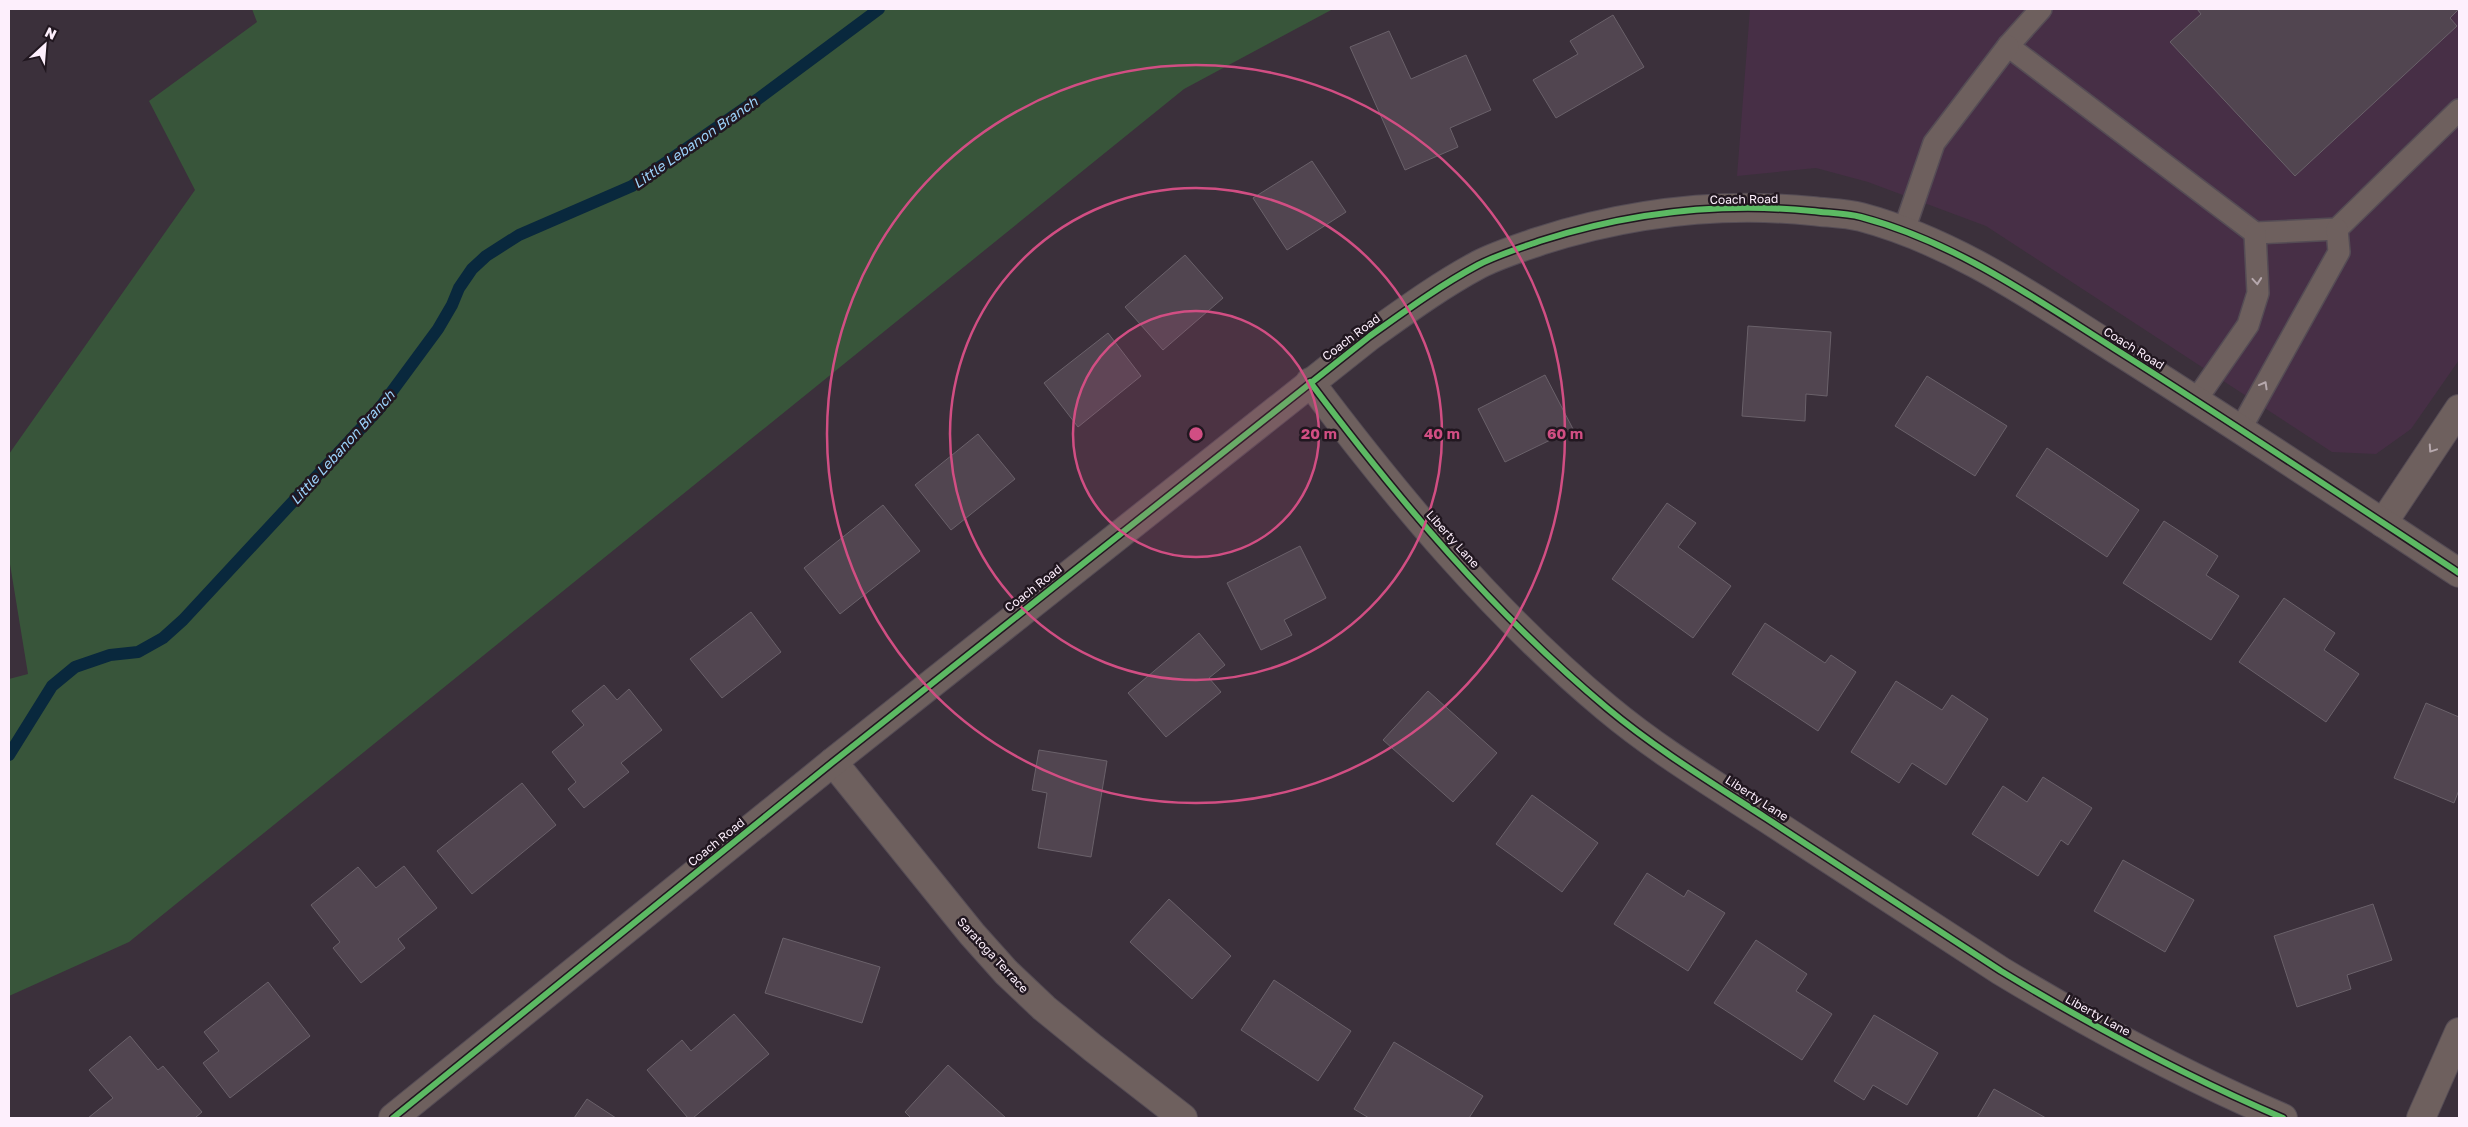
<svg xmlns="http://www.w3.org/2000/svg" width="2468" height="1127" font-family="'Golos Text',sans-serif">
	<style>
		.built { fill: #472f46 }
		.green { fill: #38553a }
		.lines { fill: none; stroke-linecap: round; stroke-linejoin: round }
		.stream { stroke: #09283d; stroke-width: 12 }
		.building { fill: #514550; stroke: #6a616a }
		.lane-casing { stroke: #554c55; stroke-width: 24 }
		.street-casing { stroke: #554c55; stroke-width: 30 }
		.lane { stroke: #6e605e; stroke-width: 21 }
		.street { stroke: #6e605e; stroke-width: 28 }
		.cycleway-casing { stroke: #211720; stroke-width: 9 }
		.cycleway { stroke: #5cba63; stroke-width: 6 }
		.oneway { stroke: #b6a8ad }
		.ring { fill: none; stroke: #d14e83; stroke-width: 2.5 }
		.labels { text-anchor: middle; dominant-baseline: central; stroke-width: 5; stroke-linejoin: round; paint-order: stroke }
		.street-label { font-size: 12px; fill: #fdeffc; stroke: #211720 }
		.water-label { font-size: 14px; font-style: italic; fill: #9cd2fb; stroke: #211720 }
		.centre { fill: #d14e83; stroke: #211720; stroke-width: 2.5 }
		.ring-label { font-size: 15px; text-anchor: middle; font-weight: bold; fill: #d14e83; stroke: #211720; stroke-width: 5; stroke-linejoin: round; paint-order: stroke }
	</style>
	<rect width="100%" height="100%" fill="#3b303b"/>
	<polygon class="built" points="1750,9 2459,9 2459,360 2411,429 2376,454 2332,452 1986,226 1868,182 1816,168 1737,176"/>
	<polygon class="green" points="252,9 1333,9 1184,89 129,942 9,996 9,679 28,674 9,558 9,454 195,190 149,101 257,22"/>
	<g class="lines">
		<polyline class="stream" points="9,755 52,686 75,667 110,655 138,652 163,638 183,620 379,409 438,329 452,305 459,288 472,269 486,256 519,235 632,186 758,99 879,9"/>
	</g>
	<g class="building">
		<polygon points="2197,9 2459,9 2450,18 2457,26 2295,176 2170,42 2201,14"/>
		<polygon points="1613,15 1644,67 1556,118 1533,80 1578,54 1570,41"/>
		<polygon points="1389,31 1411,79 1466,55 1491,110 1450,128 1458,147 1405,170 1350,47"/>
		<polygon points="1312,161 1346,212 1287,250 1253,198"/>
		<polygon points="1185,255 1223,298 1163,350 1125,307"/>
		<polygon points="1748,326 1831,332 1827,396 1806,394 1805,421 1742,416"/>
		<polygon points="1108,333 1141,376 1078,427 1044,383"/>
		<polygon points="1545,375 1573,429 1505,462 1478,409"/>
		<polygon points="1927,376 2007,426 1975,476 1895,426"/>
		<polygon points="978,434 1015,479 951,530 915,485"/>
		<polygon points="2047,448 2139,510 2107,557 2016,496"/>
		<polygon points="1667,503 1696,523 1678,547 1731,586 1693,638 1612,579"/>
		<polygon points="883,505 920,551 840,614 804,568"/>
		<polygon points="2164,521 2218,556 2206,575 2239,596 2211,640 2123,583"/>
		<polygon points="1300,546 1326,598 1284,620 1292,635 1261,650 1227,583"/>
		<polygon points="2284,598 2335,633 2324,650 2359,674 2326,722 2239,662"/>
		<polygon points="751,612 781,652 722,698 690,659"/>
		<polygon points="1765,623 1825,663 1831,655 1856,672 1818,731 1732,674"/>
		<polygon points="1199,633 1225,665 1209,678 1221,692 1166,737 1128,693"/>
		<polygon points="1896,681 1942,710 1952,695 1988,719 1946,785 1912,763 1899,783 1851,752"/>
		<polygon points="604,685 617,700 629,689 662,730 621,763 629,772 584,808 568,789 576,782 552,752 584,725 572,711"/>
		<polygon points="1428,691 1497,753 1453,802 1383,740"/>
		<polygon points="2426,703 2459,717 2459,790 2454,803 2394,778"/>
		<polygon points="1039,750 1107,761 1091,857 1038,848 1047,793 1032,790"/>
		<polygon points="2043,777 2092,808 2068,845 2061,840 2038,876 1972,834 2003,786 2027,802"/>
		<polygon points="522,783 556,825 472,894 437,851"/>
		<polygon points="1532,795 1598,843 1562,892 1496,844"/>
		<polygon points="2123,860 2194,900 2165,952 2094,911"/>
		<polygon points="404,866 437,908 398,939 405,948 361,983 333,948 340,942 311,905 358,867 376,888"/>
		<polygon points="1647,873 1684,897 1688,890 1725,913 1688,971 1614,924"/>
		<polygon points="1169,899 1231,956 1192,999 1130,942"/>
		<polygon points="2373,904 2392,960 2347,975 2351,989 2297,1007 2274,936"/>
		<polygon points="783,938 880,967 862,1023 765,993"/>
		<polygon points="1756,940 1807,974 1796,991 1832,1014 1802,1060 1714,1003"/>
		<polygon points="1274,980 1351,1031 1318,1081 1241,1030"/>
		<polygon points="268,982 310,1036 230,1098 203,1063 219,1051 204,1032"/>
		<polygon points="734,1014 769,1054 693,1118 688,1118 647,1070 682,1040 691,1051"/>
		<polygon points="1874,1015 1938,1053 1907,1105 1873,1085 1864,1100 1834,1081"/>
		<polygon points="130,1036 158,1070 163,1066 202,1112 195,1118 88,1118 113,1098 89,1070"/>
		<polygon points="1394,1042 1483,1096 1469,1118 1369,1118 1354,1109"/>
		<polygon points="948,1065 1006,1118 911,1118 905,1112"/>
		<polygon points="1994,1089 2046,1118 1977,1118"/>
		<polygon points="587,1099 616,1118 574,1118"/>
	</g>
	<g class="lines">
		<defs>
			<g id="lane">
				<polyline points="2041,9 2008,46 2255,233 2337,229 2459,110"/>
				<polyline points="1904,230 1934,143 2008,46"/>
				<polyline points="2196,400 2248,325 2258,293 2255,233"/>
				<polyline points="2241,428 2339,252 2337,229"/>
			</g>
			<g id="street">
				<path d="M 1310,382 C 1398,499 1494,614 1607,708 C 1656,749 1712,783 1766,818 C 1844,869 1922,920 2001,971 C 2092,1026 2185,1076 2283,1118"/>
				<polyline points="2383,523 2459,409"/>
				<polyline points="833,762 972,934 1006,972 1044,1008 1093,1048 1183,1118"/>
				<path d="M 393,1118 L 833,762 L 1370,336 C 1405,311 1439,286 1478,265 C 1497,255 1520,248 1540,241 C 1628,213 1721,202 1812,211 C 1828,213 1845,213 1861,217 C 1955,242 2034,298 2115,349 C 2231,422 2345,498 2459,573"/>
				<polyline points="2421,1118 2459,1032"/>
			</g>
		</defs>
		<use href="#lane" class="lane-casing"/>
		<use href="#street" class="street-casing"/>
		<use href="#lane" class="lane"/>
		<use href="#street" class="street"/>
		<defs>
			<g id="cycleway">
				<path d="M 1310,382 C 1398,499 1494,614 1607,708 C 1656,749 1712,783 1766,818 C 1844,869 1922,920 2001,971 C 2092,1026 2185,1076 2283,1118"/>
				<path d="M 393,1118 L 833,762 L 1370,336 C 1405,311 1439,286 1478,265 C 1497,255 1520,248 1540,241 C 1628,213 1721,202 1812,211 C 1828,213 1845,213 1861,217 C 1955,242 2034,298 2115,349 C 2231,422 2345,498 2459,573"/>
			</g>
		</defs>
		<use href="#cycleway" class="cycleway-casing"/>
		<use href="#cycleway" class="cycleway"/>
	</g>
	<defs><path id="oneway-chevron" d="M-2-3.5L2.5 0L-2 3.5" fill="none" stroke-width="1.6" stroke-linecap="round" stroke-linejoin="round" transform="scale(1.25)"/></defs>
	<g class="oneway">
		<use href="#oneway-chevron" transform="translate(2257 281) rotate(85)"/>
		<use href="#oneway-chevron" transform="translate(2264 385) rotate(-61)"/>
		<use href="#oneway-chevron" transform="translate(2432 449) rotate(124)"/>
	</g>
	<circle cx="1196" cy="434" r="123" fill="#d14e83" fill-opacity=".12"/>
	<g class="ring">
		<circle cx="1196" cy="434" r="123"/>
		<circle cx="1196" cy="434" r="246"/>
		<circle cx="1196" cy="434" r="369"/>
	</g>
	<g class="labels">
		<g class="street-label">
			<text transform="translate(1744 199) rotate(-1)">Coach Road</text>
			<text transform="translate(1351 337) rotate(-37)">Coach Road</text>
			<text transform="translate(2134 348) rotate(32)">Coach Road</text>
			<text transform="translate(1453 539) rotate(48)">Liberty Lane</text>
			<text transform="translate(1033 588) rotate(-38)">Coach Road</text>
			<text transform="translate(1757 798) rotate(33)">Liberty Lane</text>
			<text transform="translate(716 842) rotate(-39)">Coach Road</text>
			<text transform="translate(993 955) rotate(47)">Saratoga Terrace</text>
			<text transform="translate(2098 1015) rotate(29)">Liberty Lane</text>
		</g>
		<g class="water-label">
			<text transform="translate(695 142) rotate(-35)">Little Lebanon Branch</text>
			<text transform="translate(342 447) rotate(-48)">Little Lebanon Branch</text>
		</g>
	</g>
	<circle cx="1196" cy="434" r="8" class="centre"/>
	<g class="ring-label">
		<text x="1319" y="439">20 m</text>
		<text x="1442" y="439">40 m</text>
		<text x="1565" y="439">60 m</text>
	</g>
	<rect width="2468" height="1127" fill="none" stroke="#fdeffc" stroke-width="20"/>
	<g transform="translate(45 45) rotate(26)" stroke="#211720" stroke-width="4" paint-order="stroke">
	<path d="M0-4L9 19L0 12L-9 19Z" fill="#fdeffc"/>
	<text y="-8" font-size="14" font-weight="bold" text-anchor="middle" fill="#fdeffc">N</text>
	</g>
</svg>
